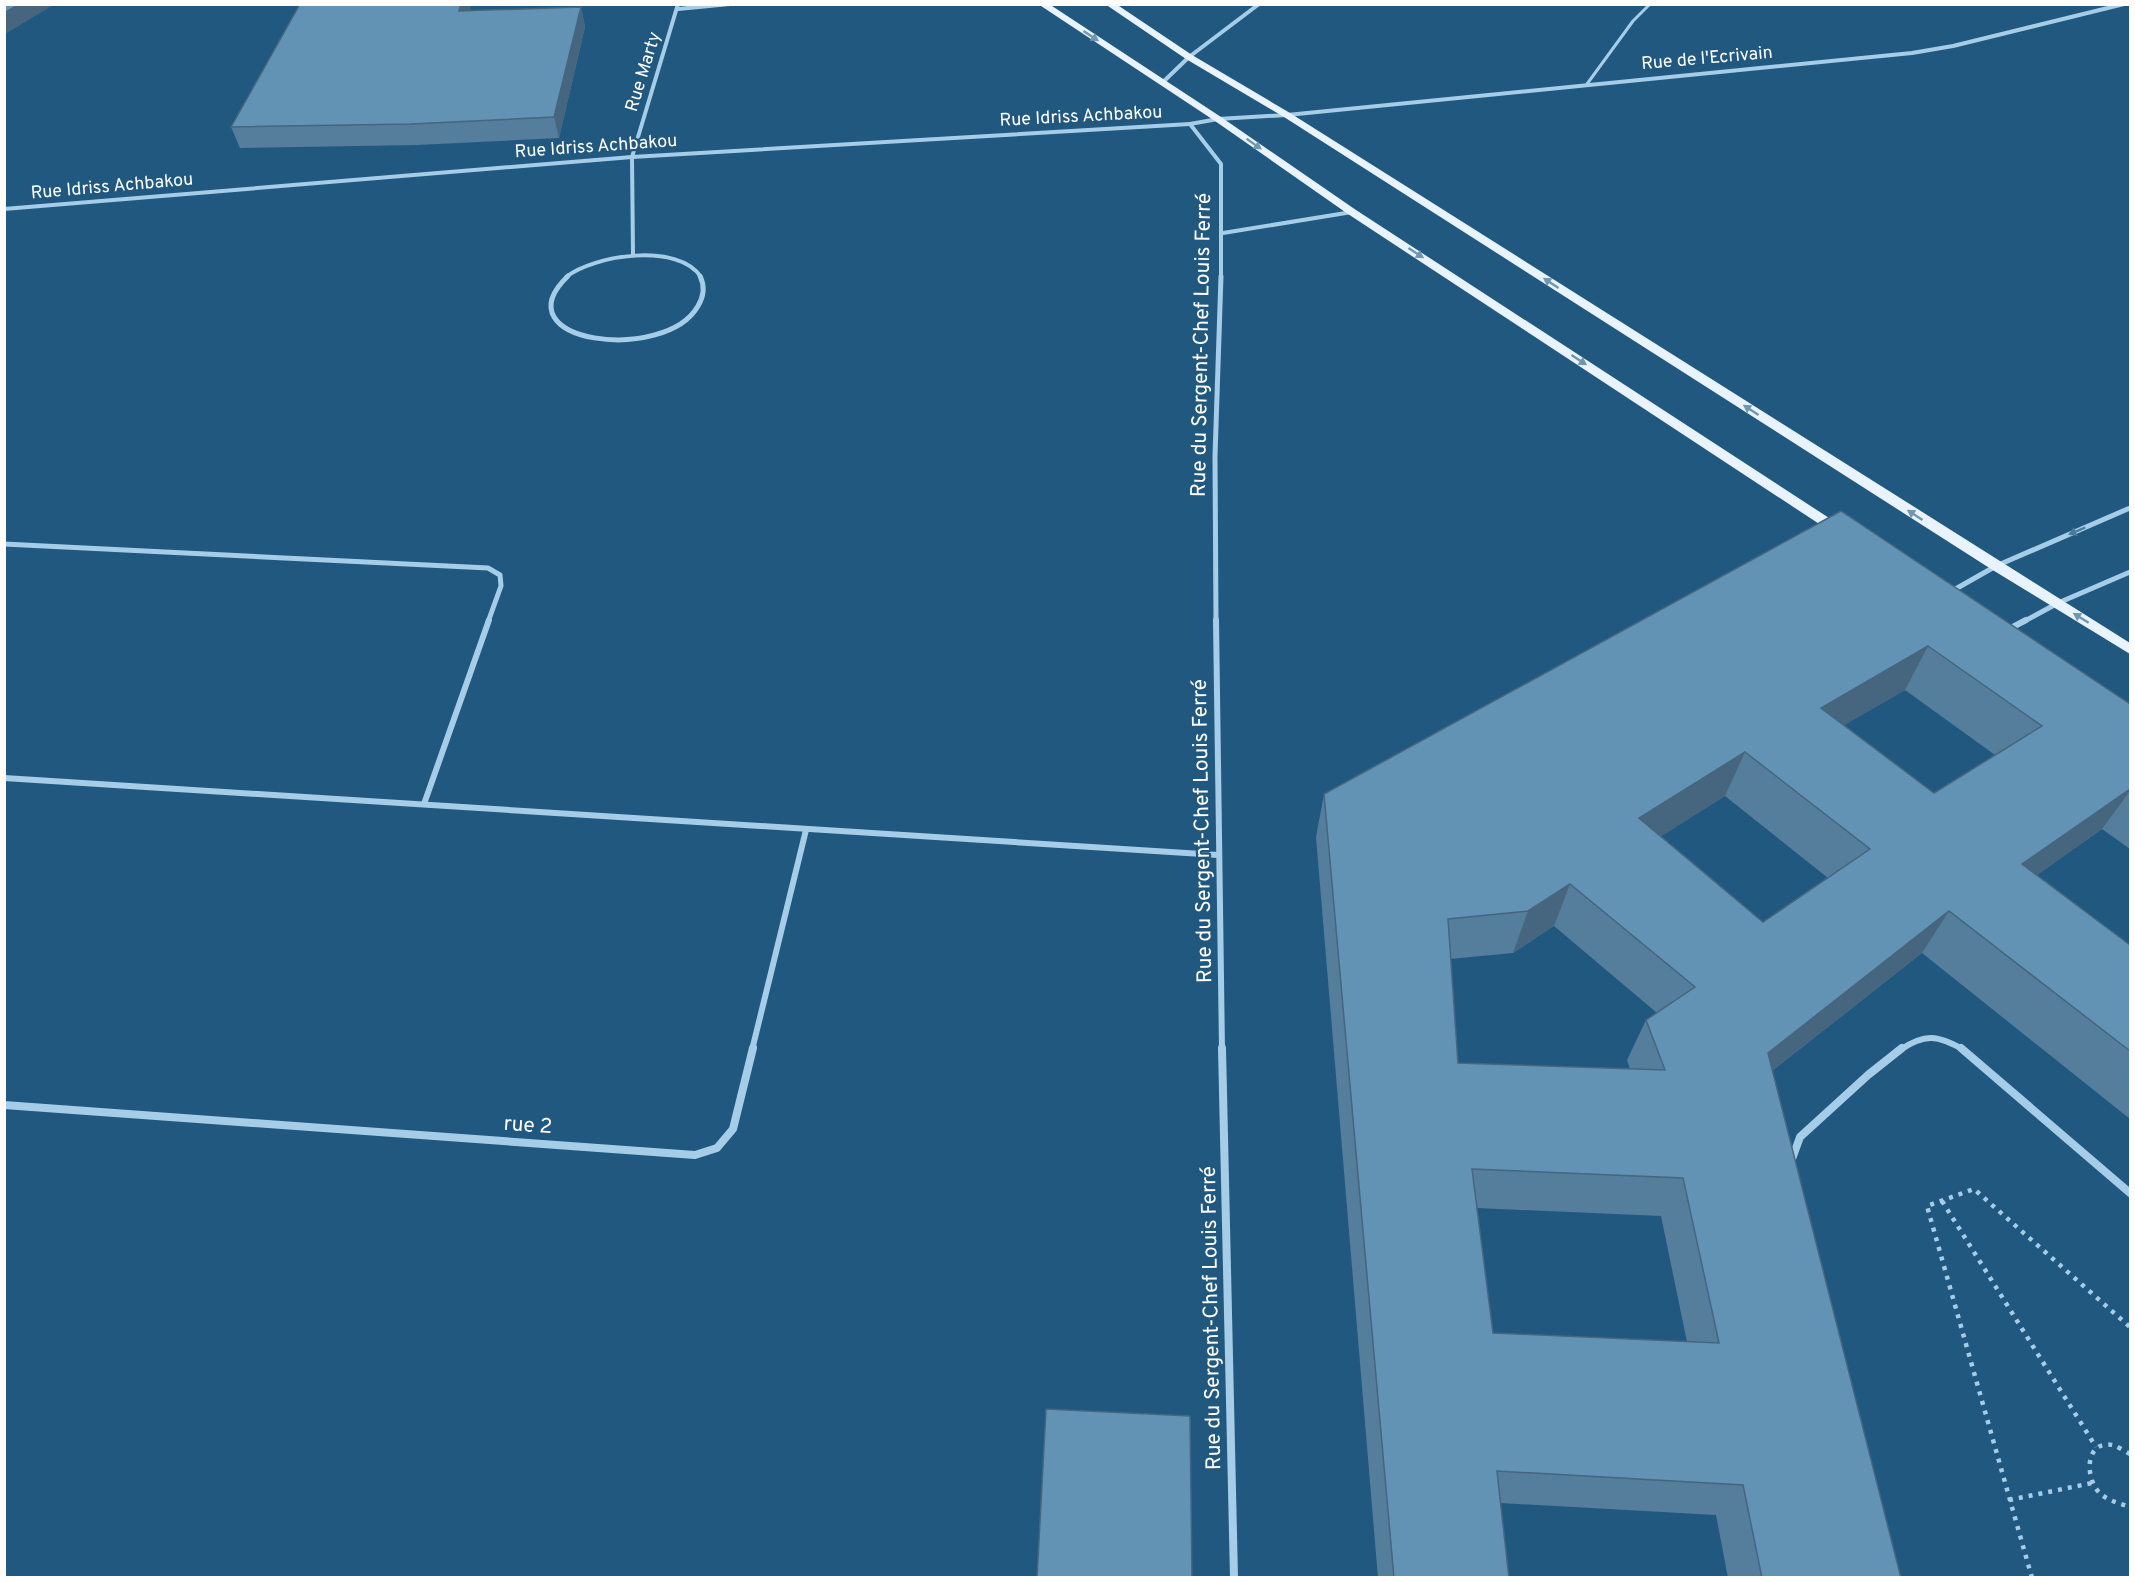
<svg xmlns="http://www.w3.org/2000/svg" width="2135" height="1582" font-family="Overpass,sans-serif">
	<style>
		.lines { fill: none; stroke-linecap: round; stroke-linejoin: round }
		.path { stroke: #a6cde7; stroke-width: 4.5; stroke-dasharray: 4 6; stroke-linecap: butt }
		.service { stroke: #a6cde7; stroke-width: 3 }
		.minor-far3 { stroke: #a6cde7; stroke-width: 4 }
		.minor-far2 { stroke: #a6cde7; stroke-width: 5 }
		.minor-far1 { stroke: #a6cde7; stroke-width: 6 }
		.minor { stroke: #a6cde7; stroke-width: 8 }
		.primary { fill: #e8f3fd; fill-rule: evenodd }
		.wall { fill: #547e9b; fill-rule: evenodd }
		.shaded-wall { fill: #45667e }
		.building { fill: #6292b4; stroke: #45667e; stroke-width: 1.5; fill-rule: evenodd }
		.oneway { fill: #7196b1 }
		.oneway2 { fill: #497b9e }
		.labels { text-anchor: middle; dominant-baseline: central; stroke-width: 4.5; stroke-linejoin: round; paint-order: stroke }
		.far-street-label { font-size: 18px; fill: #fff; stroke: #21587f }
		.street-label { font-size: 21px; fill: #fff; stroke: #21587f }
	</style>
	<rect width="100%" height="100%" fill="#21587f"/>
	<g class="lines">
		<g class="path">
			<polyline points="1942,1201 2096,1447"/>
			<path d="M 2130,1454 C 2125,1451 2118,1447 2113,1445 C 2086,1440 2085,1474 2097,1490 C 2105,1500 2118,1503 2130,1507"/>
			<polyline points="2009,1500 2092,1483"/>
			<polyline points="2032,1578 1927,1206 1974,1189 2130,1327"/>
		</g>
		<polyline class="service" points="1587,84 1633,21 1650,4"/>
		<g class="minor-far3">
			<polyline points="678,9 730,4"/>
			<polyline points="1162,83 1189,57 1259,4"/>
			<polyline points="4,209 632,157 1190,124"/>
			<polyline points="1223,233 1352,212"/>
			<polyline points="633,255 632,157 678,4"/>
			<path d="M 566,277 C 594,255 678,242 701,277"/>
			<polyline points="1221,277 1221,164 1190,124 1218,119 1287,115 1912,53 1953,46 2124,4"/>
		</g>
		<g class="minor-far2">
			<path d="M 568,276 C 498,343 665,364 698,306 C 704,296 705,286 700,276"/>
			<polyline points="4,544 488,568 500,575 501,586 488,622"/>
			<polyline points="1952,591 1996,566 2130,508"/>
			<polyline points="1216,622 1215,456 1221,276"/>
			<polyline points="2023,622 2058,603 2130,572"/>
		</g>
		<g class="minor-far1">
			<polyline points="1216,620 1222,1050"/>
			<polyline points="2009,629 2026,620"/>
			<polyline points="4,778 1218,855"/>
			<polyline points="424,804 489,620"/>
			<polyline points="752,1050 806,830"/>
			<path d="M 1900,1050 C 1925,1033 1938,1035 1964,1050"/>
		</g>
		<g class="minor">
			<polyline points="1222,1048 1234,1578"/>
			<polyline points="1961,1048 2130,1193"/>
			<polyline points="4,1105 695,1155 717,1148 733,1129 753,1048"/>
			<polyline points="1792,1159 1800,1137 1868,1075 1902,1048"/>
		</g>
		<g class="primary">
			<polygon points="1038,4 1049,4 1221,117 1356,210 1846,529 1847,532 1846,535 1836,535 1348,214 1215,121"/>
			<polygon points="1105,4 1116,4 1192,55 1290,113 2130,643 2130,654 1991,569 1284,117 1186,59"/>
		</g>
	</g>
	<g class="wall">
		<polygon points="581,7 585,27 559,138 417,145 240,148 231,127 471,11"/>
		<path d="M 1841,511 L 2130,704 L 2130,849 L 2102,829 L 2037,875 L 2130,945 L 2130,1119 L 1922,953 L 1772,1071 L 1901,1578 L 1728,1578 L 1716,1515 L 1500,1503 L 1509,1578 L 1378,1578 L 1316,837 L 1324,794 ZM 1905,690 L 1995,755 L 1934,793 L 1844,725 ZM 1725,796 L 1828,878 L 1763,922 L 1661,836 ZM 1554,926 L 1657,1013 L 1646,1020 L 1627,1060 L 1630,1069 L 1458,1063 L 1450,959 L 1513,953 ZM 1477,1208 L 1661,1216 L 1687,1342 L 1493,1333 Z"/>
	</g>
	<g class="shaded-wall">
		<polygon points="20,4 55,4 7,33 4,28 4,13"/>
		<polygon points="461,4 470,4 471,11 459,11"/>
		<polygon points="581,7 585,27 559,138 554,117"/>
		<polygon points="1928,646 1905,690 1800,751 1821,708"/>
		<polygon points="1745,752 1725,796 1622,861 1639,818"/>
		<polygon points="2130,789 2130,791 2102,829 1993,906 2022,864"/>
		<polygon points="1570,884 1554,926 1513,953 1528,911"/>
		<polygon points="1949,911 1922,953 1744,1093 1768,1053"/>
	</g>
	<g class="building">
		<polygon points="4,4 20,4 4,13"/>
		<polygon points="300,4 461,4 459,11 581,7 554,117 411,124 231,127"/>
		<path d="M 1841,511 L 2130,704 L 2130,789 L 2022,864 L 2130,945 L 2130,1051 L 1949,911 L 1768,1053 L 1901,1578 L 1762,1578 L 1743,1485 L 1497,1471 L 1509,1578 L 1394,1578 L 1324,794 ZM 1928,646 L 2042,726 L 1934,793 L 1821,708 ZM 1745,752 L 1870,849 L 1763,922 L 1639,818 ZM 1570,884 L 1695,987 L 1646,1020 L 1665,1070 L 1458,1063 L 1448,919 L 1528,911 ZM 1472,1169 L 1683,1178 L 1719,1343 L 1493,1333 Z"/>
		<polygon points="1046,1409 1190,1416 1192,1578 1037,1578"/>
	</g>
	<defs><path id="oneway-solid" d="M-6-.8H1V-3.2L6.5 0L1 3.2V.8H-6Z" transform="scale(1.5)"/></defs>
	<g class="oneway">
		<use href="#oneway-solid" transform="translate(1091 36) rotate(33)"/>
		<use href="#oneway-solid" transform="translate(1254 144) rotate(35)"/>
		<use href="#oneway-solid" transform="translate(1416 253) rotate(33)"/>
		<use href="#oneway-solid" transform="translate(1551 283) rotate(-147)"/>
		<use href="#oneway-solid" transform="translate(1579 360) rotate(33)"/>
		<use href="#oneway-solid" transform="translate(1751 410) rotate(-147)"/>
		<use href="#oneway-solid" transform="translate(1915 515) rotate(-147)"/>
		<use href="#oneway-solid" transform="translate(2081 618) rotate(-148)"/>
	</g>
	<use class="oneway2" href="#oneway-solid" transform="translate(2077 531) rotate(157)"/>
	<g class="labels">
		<g class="far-street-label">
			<text transform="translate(1707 59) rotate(-5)">Rue de l'Ecrivain</text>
			<text transform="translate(644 72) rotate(-73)">Rue Marty</text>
			<text transform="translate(1081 117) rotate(-3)">Rue Idriss Achbakou</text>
			<text transform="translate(596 147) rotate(-4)">Rue Idriss Achbakou</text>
			<text transform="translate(112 187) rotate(-5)">Rue Idriss Achbakou</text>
		</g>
		<g class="street-label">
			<text transform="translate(1202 345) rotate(-89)">Rue du Sergent-Chef Louis Ferré</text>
			<text transform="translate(1203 831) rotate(-91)">Rue du Sergent-Chef Louis Ferré</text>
			<text transform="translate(528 1126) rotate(4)">rue 2</text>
			<text transform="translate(1212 1318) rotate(-91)">Rue du Sergent-Chef Louis Ferré</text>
		</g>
	</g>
	<rect width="2135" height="1582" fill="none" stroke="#ffffff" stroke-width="12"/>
</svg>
